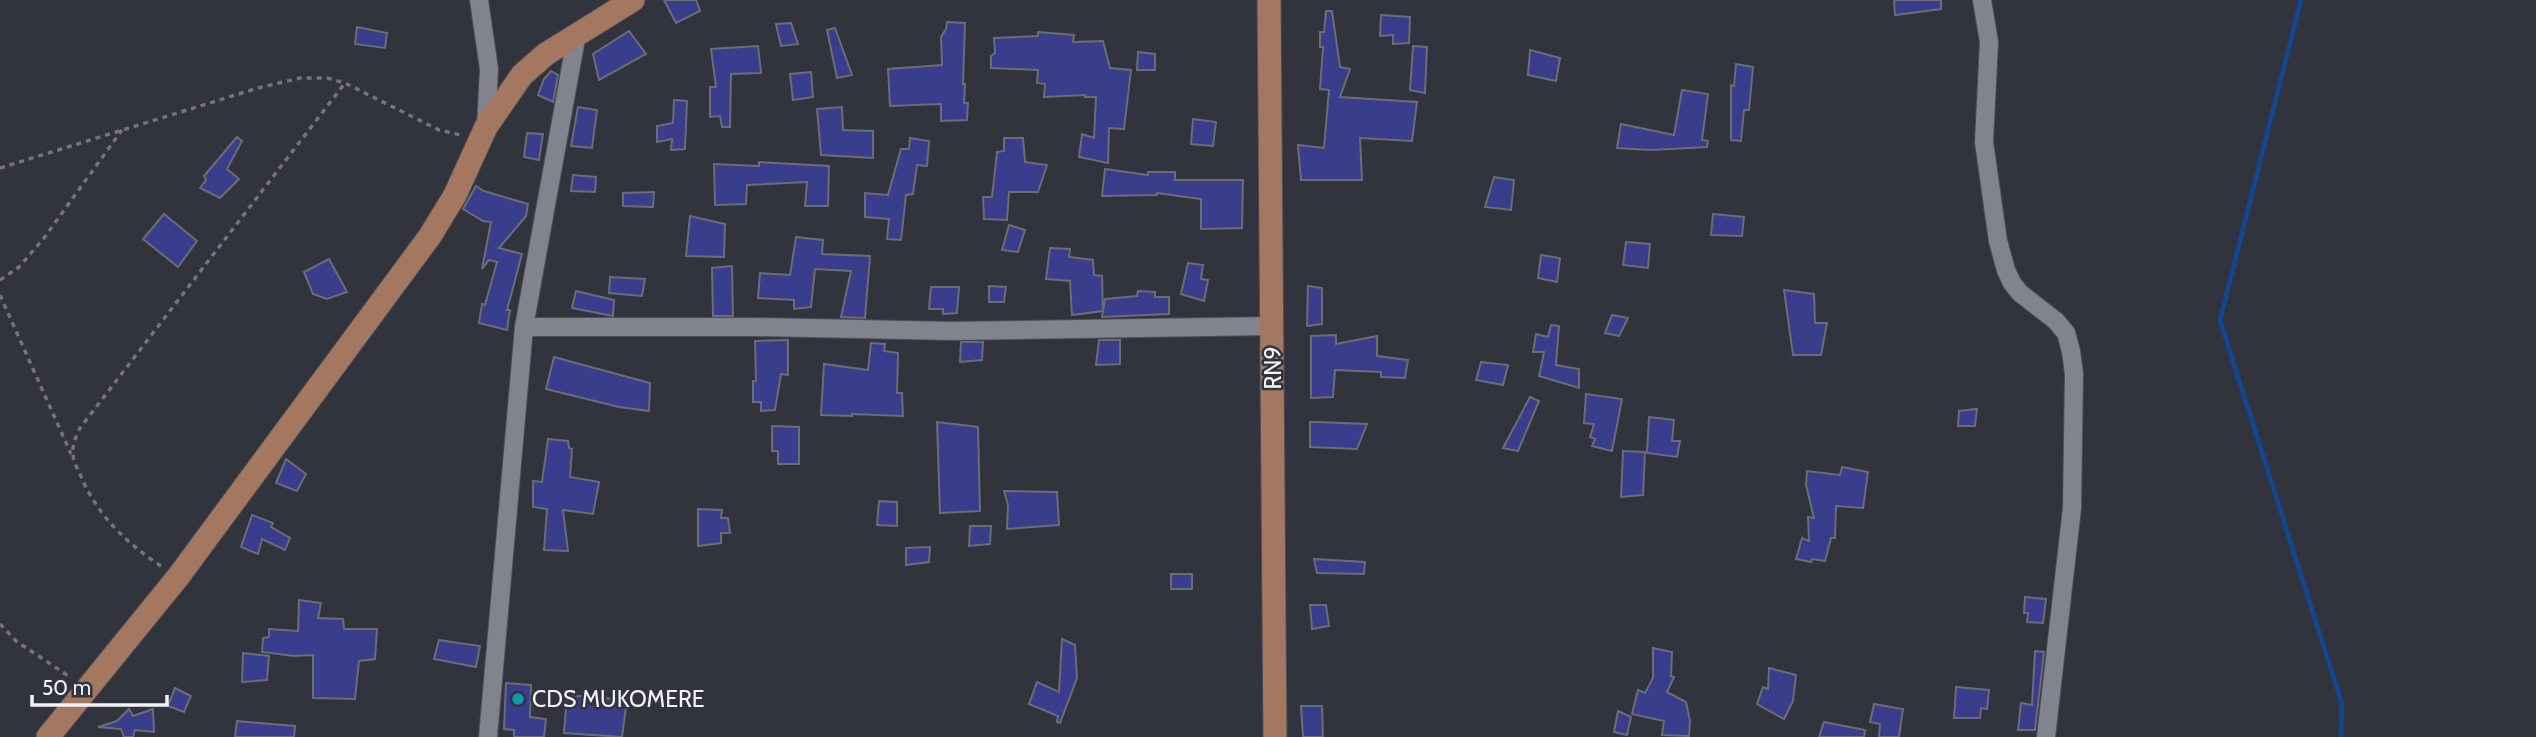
<svg xmlns="http://www.w3.org/2000/svg" width="2536" height="737" font-family="Cabin,sans-serif">
	<style>
		.lines { fill: none; stroke-linecap: round; stroke-linejoin: round }
		.stream { stroke: #13468b; stroke-width: 5 }
		.building { fill: #393d8b; stroke: #6a6d78; stroke-width: 2 }
		.minor-casing { stroke: #4d4f57; stroke-width: 20 }
		.major-casing { stroke: #4d4f57; stroke-width: 25 }
		.path { stroke: #73747d; stroke-width: 3.5; stroke-dasharray: 5 5; stroke-linecap: butt }
		.minor { stroke: #81848f; stroke-width: 18 }
		.major { stroke: #a47761; stroke-width: 23 }
		.culture-dot { fill: #0f9aa8; stroke: #31333d; stroke-width: 2.5 }
		.labels { text-anchor: middle; dominant-baseline: central; stroke-width: 5; stroke-linejoin: round; paint-order: stroke }
		.street-label { font-size: 23px; fill: #f2f3fa; stroke: #31333d }
		.poi-label { font-size: 23px; fill: #f2f3fa; stroke: #31333d; text-anchor: start }
	</style>
	<rect width="100%" height="100%" fill="#31333d"/>
	<g class="lines">
		<polyline class="stream" points="2301,0 2220,320 2342,704 2341,737"/>
	</g>
	<g class="building">
		<polygon points="664,0 696,0 700,11 676,23"/>
		<polygon points="1894,0 1941,0 1941,9 1895,15"/>
		<polygon points="1326,11 1332,11 1340,67 1350,69 1340,97 1417,102 1412,141 1360,138 1362,180 1301,180 1298,145 1324,148 1329,90 1320,89 1323,47 1320,47 1320,32 1324,32"/>
		<polygon points="1381,15 1410,17 1409,43 1393,44 1393,35 1380,36"/>
		<polygon points="947,22 965,23 963,84 965,84 964,103 968,103 967,120 941,121 941,104 890,106 888,69 942,65 941,37 946,29"/>
		<polygon points="791,23 798,44 781,46 776,24"/>
		<polygon points="357,27 387,33 385,48 355,44"/>
		<polygon points="835,28 852,75 837,78 827,30"/>
		<polygon points="629,31 646,54 599,80 593,54"/>
		<polygon points="1038,32 1074,35 1073,42 1103,41 1110,68 1131,70 1124,129 1109,128 1108,163 1079,157 1082,134 1094,138 1096,97 1085,97 1085,95 1044,97 1045,84 1037,83 1038,70 991,68 991,56 995,53 994,38 1038,36"/>
		<polygon points="758,46 761,73 731,74 730,127 722,127 720,116 710,117 710,87 716,87 711,49"/>
		<polygon points="1413,46 1427,47 1425,93 1410,90"/>
		<polygon points="1530,50 1560,58 1556,81 1528,75"/>
		<polygon points="1138,52 1155,54 1155,70 1137,70"/>
		<polygon points="1736,64 1753,67 1749,110 1744,110 1741,141 1731,140 1731,85 1734,86"/>
		<polygon points="551,71 558,75 553,102 538,95 544,79"/>
		<polygon points="811,72 813,97 793,100 790,74"/>
		<polygon points="1682,90 1708,94 1702,140 1708,141 1707,147 1651,150 1617,148 1621,124 1674,135"/>
		<polygon points="674,100 687,101 685,149 671,150 672,139 657,142 657,126 673,123"/>
		<polygon points="578,107 597,110 592,148 571,146"/>
		<polygon points="842,107 843,130 873,131 873,158 821,155 817,109"/>
		<polygon points="1193,119 1216,122 1213,146 1191,144"/>
		<polygon points="527,133 543,134 539,160 524,157"/>
		<polygon points="237,137 242,141 227,169 239,179 220,198 200,188 206,180 204,176"/>
		<polygon points="910,138 929,141 927,166 917,165 913,194 906,195 901,240 887,239 889,219 865,217 865,193 888,195 901,149 909,149"/>
		<polygon points="1004,138 1023,138 1025,162 1047,165 1038,192 1009,192 1007,220 984,219 983,197 992,197 997,152 1004,151"/>
		<polygon points="759,162 829,166 828,206 805,206 807,182 747,185 746,204 715,205 714,164 759,166"/>
		<polygon points="1105,169 1148,175 1148,172 1175,172 1175,180 1243,180 1242,228 1201,229 1201,199 1157,193 1157,195 1102,196"/>
		<polygon points="573,175 596,177 595,192 571,191"/>
		<polygon points="1494,177 1514,180 1511,210 1485,207"/>
		<polygon points="476,186 484,191 528,204 526,216 499,248 522,254 507,310 510,310 507,330 479,323 482,304 485,305 497,262 489,260 482,269 491,222 483,221 463,209"/>
		<polygon points="654,192 653,207 623,206 623,193"/>
		<polygon points="164,214 197,241 178,267 143,239"/>
		<polygon points="1713,214 1744,217 1742,236 1711,235"/>
		<polygon points="690,216 725,224 724,257 686,256"/>
		<polygon points="1009,225 1025,230 1018,252 1002,250"/>
		<polygon points="796,237 823,240 822,254 870,256 865,318 841,317 851,271 815,269 811,307 794,309 794,300 758,298 760,273 790,275"/>
		<polygon points="1626,242 1650,244 1648,268 1623,265"/>
		<polygon points="1050,248 1070,249 1069,257 1093,260 1094,275 1102,276 1103,311 1105,299 1137,296 1138,291 1155,292 1155,297 1169,297 1169,314 1102,317 1103,311 1072,315 1070,281 1046,279"/>
		<polygon points="1541,255 1560,258 1557,282 1538,278"/>
		<polygon points="329,259 347,292 327,299 313,294 304,272"/>
		<polygon points="1188,263 1203,265 1201,279 1208,280 1204,301 1181,294"/>
		<polygon points="732,266 733,316 713,316 712,268"/>
		<polygon points="610,277 645,279 642,296 609,293"/>
		<polygon points="989,286 1006,287 1004,302 989,302"/>
		<polygon points="1308,286 1322,288 1322,324 1307,326"/>
		<polygon points="931,287 959,287 957,313 943,314 943,309 929,309"/>
		<polygon points="1784,290 1814,294 1815,323 1827,323 1821,355 1793,355"/>
		<polygon points="576,291 614,300 613,316 572,308"/>
		<polygon points="1612,315 1628,318 1619,336 1605,333"/>
		<polygon points="1551,325 1559,326 1556,365 1579,369 1579,388 1539,376 1544,352 1533,352 1536,334 1548,337"/>
		<polygon points="1336,335 1336,344 1377,336 1377,356 1408,360 1405,378 1381,377 1381,372 1335,370 1333,397 1311,398 1311,336"/>
		<polygon points="788,340 788,375 781,374 775,410 761,411 761,402 753,402 753,381 756,381 755,341"/>
		<polygon points="1099,340 1120,340 1120,364 1096,365"/>
		<polygon points="961,342 983,342 982,360 960,362"/>
		<polygon points="871,343 885,344 884,351 898,353 897,393 902,393 903,416 852,414 852,416 821,415 824,364 868,370"/>
		<polygon points="554,357 650,383 649,411 619,407 546,389"/>
		<polygon points="1481,362 1508,365 1503,385 1476,380"/>
		<polygon points="1586,394 1622,399 1612,451 1592,446 1595,439 1590,437 1594,424 1584,423"/>
		<polygon points="1530,397 1539,401 1518,451 1503,448"/>
		<polygon points="1977,409 1975,426 1958,426 1959,411"/>
		<polygon points="1649,417 1674,420 1672,441 1680,441 1677,457 1647,453"/>
		<polygon points="937,422 978,427 980,511 940,513"/>
		<polygon points="1310,422 1317,422 1367,424 1357,449 1310,447"/>
		<polygon points="772,426 799,427 799,464 778,464 778,451 772,451"/>
		<polygon points="548,439 568,441 569,448 572,449 570,477 599,482 593,514 563,510 568,551 544,550 547,509 533,507 533,481 542,482"/>
		<polygon points="1623,451 1645,452 1643,495 1621,497"/>
		<polygon points="286,459 306,474 297,491 276,483"/>
		<polygon points="1842,467 1868,472 1863,508 1836,506 1835,538 1831,538 1825,561 1812,559 1811,562 1796,559 1802,538 1809,541 1808,517 1814,518 1806,485 1807,471 1840,475"/>
		<polygon points="1004,491 1057,492 1059,525 1007,529 1008,505"/>
		<polygon points="879,501 897,502 897,526 877,525"/>
		<polygon points="698,509 722,510 721,518 728,518 730,533 721,533 721,543 698,546"/>
		<polygon points="252,515 273,523 271,527 290,538 285,550 262,539 258,554 241,547"/>
		<polygon points="970,526 991,526 990,544 969,546"/>
		<polygon points="930,547 929,562 906,565 906,548"/>
		<polygon points="1314,559 1365,562 1364,574 1317,573"/>
		<rect x="1171" y="574" width="21" height="15"/>
		<polygon points="2025,597 2046,599 2043,623 2027,622 2028,613 2024,613"/>
		<polygon points="299,600 321,603 318,618 343,619 344,629 377,629 375,659 359,661 355,699 313,698 313,655 294,656 262,652 263,638 269,637 269,629 298,631"/>
		<polygon points="1310,605 1326,605 1329,626 1312,629"/>
		<polygon points="1062,639 1075,645 1077,678 1060,723 1057,722 1058,716 1029,704 1037,682 1059,692"/>
		<polygon points="439,640 480,646 476,667 434,659"/>
		<polygon points="1653,648 1672,652 1671,676 1674,677 1667,692 1686,702 1690,721 1689,736 1662,735 1664,721 1632,714 1638,690 1645,693 1653,678"/>
		<polygon points="2035,651 2044,652 2035,730 2018,730 2021,703 2032,705"/>
		<polygon points="243,653 269,656 267,680 242,682"/>
		<polygon points="1769,668 1796,675 1793,701 1784,719 1757,704 1763,687 1768,689"/>
		<polygon points="506,683 531,685 530,717 546,719 544,737 514,737 514,730 504,729"/>
		<polygon points="1956,687 1989,690 1987,709 1981,708 1980,718 1954,718"/>
		<polygon points="175,688 191,696 184,712 168,706"/>
		<polygon points="567,695 627,700 622,737 564,733"/>
		<polygon points="1874,704 1903,709 1899,737 1879,737 1880,724 1870,722"/>
		<polygon points="1301,706 1322,706 1323,737 1303,737"/>
		<polygon points="129,709 133,716 153,709 154,732 135,730 133,737 124,737 121,729 98,727 117,721"/>
		<polygon points="1618,711 1631,717 1627,735 1614,732"/>
		<polygon points="237,721 295,726 294,737 235,737"/>
		<polygon points="1824,722 1865,730 1864,737 1819,737"/>
	</g>
	<g class="lines">
		<defs>
			<g id="minor">
				<polyline points="479,0 489,69 486,127"/>
				<polyline points="1982,0 1989,42 1984,142 1998,241 2006,270 2012,283 2020,293 2056,321 2066,333 2071,351 2074,374 2072,508 2046,737"/>
				<polyline points="524,327 756,327 952,331 1273,326"/>
				<polyline points="488,737 524,327 577,33"/>
			</g>
			<g id="major">
				<polyline points="1269,0 1275,737"/>
				<polyline points="48,737 178,577 430,236 455,195 486,127 522,75 546,54 633,0"/>
			</g>
		</defs>
		<use href="#minor" class="minor-casing"/>
		<use href="#major" class="major-casing"/>
		<g class="path">
			<polyline points="0,168 258,88 300,78 327,78 345,83 439,130 461,135"/>
			<polyline points="0,280 19,267 44,238 122,130"/>
			<polyline points="0,295 71,454"/>
			<path d="M 161,566 C 126,543 96,514 80,474 C 77,468 73,461 73,454 C 72,445 76,436 80,428 L 345,83"/>
			<polyline points="0,624 16,641 70,677"/>
		</g>
		<use href="#minor" class="minor"/>
		<use href="#major" class="major"/>
	</g>
	<circle class="culture-dot" cx="518" cy="699" r="7"/>
	<g class="labels">
		<g class="street-label">
			<text transform="translate(1273 368) rotate(-90)">RN9</text>
		</g>
		<g class="poi-label">
			<text x="532" y="699">CDS MUKOMERE</text>
		</g>
	</g>
	<path d="M32 695v10h135v-10" fill="none" stroke="#f2f3fa" stroke-width="3.5"/>
	<text x="42" y="695" font-size="21" fill="#f2f3fa" stroke="#31333d" stroke-width="5" paint-order="stroke">50 m</text>
</svg>
